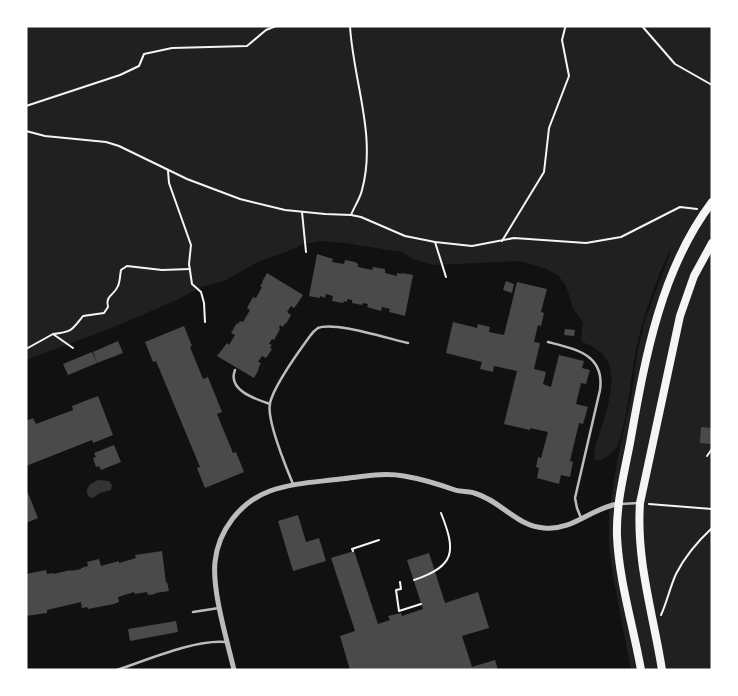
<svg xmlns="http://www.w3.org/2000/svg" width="738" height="696" font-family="'Archivo Narrow',sans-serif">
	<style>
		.green { fill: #202020 }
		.water { fill: #333 }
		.building { fill: #4a4a4a }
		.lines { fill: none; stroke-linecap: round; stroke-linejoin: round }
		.path { stroke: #f5f5f5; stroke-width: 2 }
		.service { stroke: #bcbcbc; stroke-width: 2.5 }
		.minor { stroke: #bcbcbc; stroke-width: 5 }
		.secondary { stroke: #f5f5f5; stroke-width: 8 }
	</style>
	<rect width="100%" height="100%" fill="#111"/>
	<path class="green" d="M 26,26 L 712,26 L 712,670 L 631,670 L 613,576 L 609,546 L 609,514 L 617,461 L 632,393 L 637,354 L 645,320 L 671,251 C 665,259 661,269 658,279 C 645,310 636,342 632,375 C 629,394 625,430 617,447 C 613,454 603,460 595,461 L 594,451 C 601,427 620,382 607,360 C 601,350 592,346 582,342 L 581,337 L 583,323 L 573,308 L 566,286 L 558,275 L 544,268 L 519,261 L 434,265 L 413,259 L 402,252 L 344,243 L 321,241 L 303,244 L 286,252 L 258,262 L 224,281 L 204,286 L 172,302 L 114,327 L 26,360 Z"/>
	<path class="water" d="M 98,480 L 109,481 L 112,485 L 111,490 L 100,493 L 93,498 L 89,497 C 83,489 91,483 98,480 Z"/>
	<g class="building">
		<polygon points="317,254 333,259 332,262 344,264 345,260 355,262 358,264 358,267 372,270 373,267 385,269 385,273 397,276 397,273 402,274 402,273 413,275 405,316 389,312 390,309 382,307 381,311 367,307 368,304 363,303 362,305 352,303 352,300 347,299 347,302 344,301 343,303 332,301 333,296 326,294 325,298 320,296 320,298 309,296"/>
		<polygon points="267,273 303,295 297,304 294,308 291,306 287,312 291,315 286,324 285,323 283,327 280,325 279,328 280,329 274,340 272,339 269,344 272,345 270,348 272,349 266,358 262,356 258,362 261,363 258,369 259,369 254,378 217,356 227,343 229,345 235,335 231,333 237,323 238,324 240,321 243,322 250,310 247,308 248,306 253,297 256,298 262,287 260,286 263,282 262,282"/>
		<polygon points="506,281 514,284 512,293 503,290"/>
		<polygon points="517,282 547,289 541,312 544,313 541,326 538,325 534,342 540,343 534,369 546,372 543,384 551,387 559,355 584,361 582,368 590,370 586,384 581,383 576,404 588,407 583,424 579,423 570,461 573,462 570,477 561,475 559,484 537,478 539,468 536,467 538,457 541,458 548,432 530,428 530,430 504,424 517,371 494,366 493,372 480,369 482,362 446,353 453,322 477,328 478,324 490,327 489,332 504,335"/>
		<polygon points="184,326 192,346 190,347 203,379 208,377 222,412 217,414 233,453 236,452 244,472 205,488 197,468 200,467 156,361 153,362 145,342"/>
		<polygon points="565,329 575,330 574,336 564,335"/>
		<polygon points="118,341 123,353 97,363 93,352"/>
		<polygon points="92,352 97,363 68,375 63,364"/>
		<polygon points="98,396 113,435 93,443 92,440 26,466 26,421 33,418 36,424 73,410 72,406"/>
		<polygon points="701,427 712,428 711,444 700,443"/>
		<polygon points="114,445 121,462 101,470 99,466 96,467 93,458 96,457 94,453"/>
		<polygon points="28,493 38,518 26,523 26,494"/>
		<polygon points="298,515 306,542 319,538 326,561 293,571 278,521"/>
		<polygon points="162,551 166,583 167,582 169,591 155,593 156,594 148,595 147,592 135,594 134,592 118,597 119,602 114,604 88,609 87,607 82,608 81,602 47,610 47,613 26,616 26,574 46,570 47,574 53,573 53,574 71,570 71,571 81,569 81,568 88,566 87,562 99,559 101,566 119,561 119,563 136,558 135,555"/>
		<polygon points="354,551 378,624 390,620 388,616 401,613 402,616 423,609 407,560 429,553 445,603 478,592 489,628 462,636 472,667 495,660 498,670 350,670 340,636 355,631 331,558"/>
		<polygon points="176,621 178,632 130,641 128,629"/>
	</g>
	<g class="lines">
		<g class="path">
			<polyline points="642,26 675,64 712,85"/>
			<polyline points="26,106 120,75 139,66 144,54 172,48 247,46 266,30 276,26"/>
			<path d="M 26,131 L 45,136 L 106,142 L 119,146 L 187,179 L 240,199 L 285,210 L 325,214 L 351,215 C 354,207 360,199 362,190 C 377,136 353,80 350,26"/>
			<polyline points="168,171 169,183 191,245 189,264 192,284 201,292 204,303 205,322"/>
			<polyline points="302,212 306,252"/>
			<polyline points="351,215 361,217 405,236 435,242 472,246 514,238 586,243 621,237 680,207 697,209"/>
			<polyline points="502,241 544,172 549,128 569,76 562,40 565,28 566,26"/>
			<polyline points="435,242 446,277"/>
			<path d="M 53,334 C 72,332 71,331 83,316 L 104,313 L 108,307 C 105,295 114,296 118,286 C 120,282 120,275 121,270 L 127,266 L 162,270 L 190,269"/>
			<polyline points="26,349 53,334 73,348"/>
			<polyline points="707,456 712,449"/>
			<polyline points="649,504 712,509"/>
			<polyline points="353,551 352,549 379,540"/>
			<path d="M 414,580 C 456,566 456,551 441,513"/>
			<polyline points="400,582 401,589 396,590 399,611 421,604"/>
			<path d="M 661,615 C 667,602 670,587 676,574 C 685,556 697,542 712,528"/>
		</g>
		<g class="service">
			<path d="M 548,342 C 575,349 605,354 600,390 L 575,498 L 577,508 L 581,518"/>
			<path d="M 235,370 C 227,390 255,399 270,404"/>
			<path d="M 293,484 C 286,467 266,420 270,403 C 274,386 299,351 310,336 C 312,333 315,330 318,328 C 334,321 389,339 408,343"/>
			<polyline points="620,504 639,503"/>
			<polyline points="193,612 219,608"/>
			<path d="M 117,670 C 147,660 195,639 226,642"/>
		</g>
		<path class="minor" d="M 234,670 C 227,640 212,591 215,562 C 218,531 240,502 270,491 C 292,483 317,482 340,479 C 361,477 383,472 404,476 C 422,479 438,484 455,490 C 461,492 468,491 474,493 C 500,500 516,526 544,528 C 573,531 591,508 618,504"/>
		<g class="secondary">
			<path d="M 641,670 C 633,625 619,581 617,536 C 616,504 624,474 630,443 C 645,359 660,271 712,202"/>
			<path d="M 662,670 C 653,613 636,561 640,503 L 680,316 L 694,276 L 712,243"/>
		</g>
	</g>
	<rect width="738" height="696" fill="none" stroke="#ffffff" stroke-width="55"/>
</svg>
